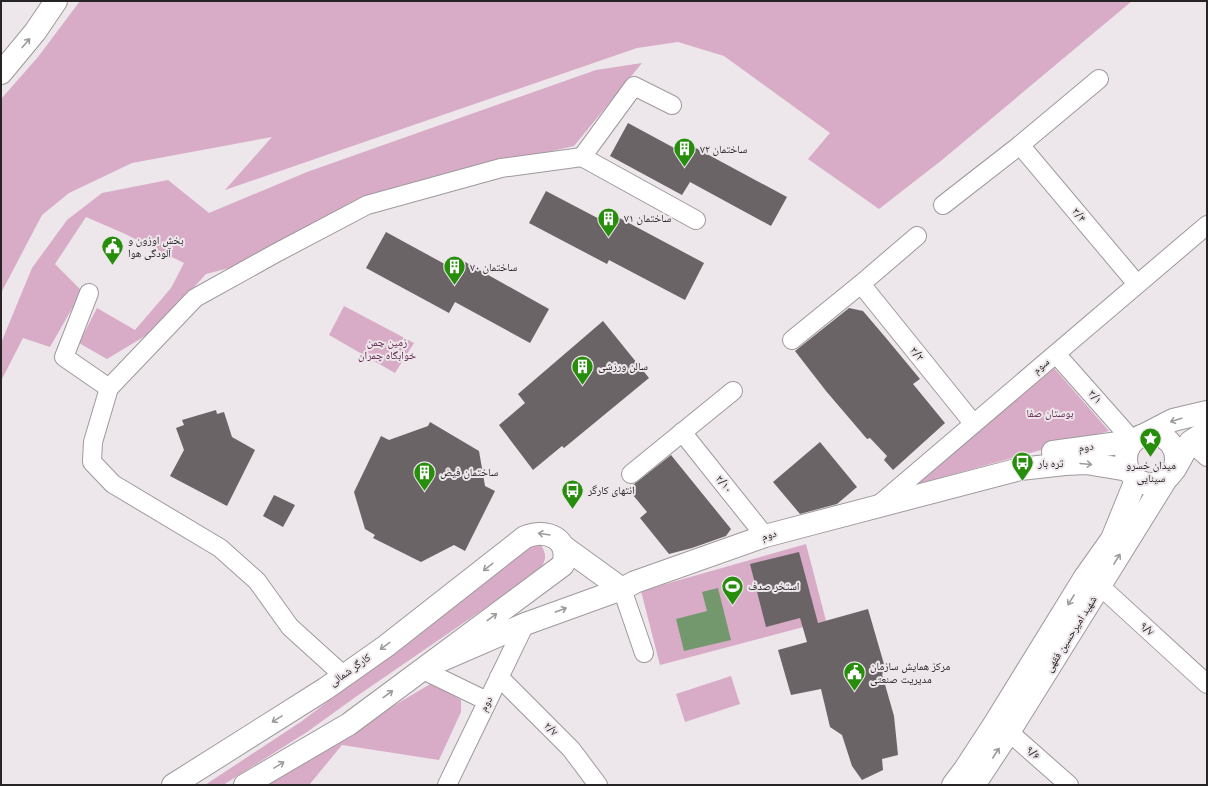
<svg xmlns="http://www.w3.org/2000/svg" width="1208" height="786" font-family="Figtree,'Noto Naskh Arabic',sans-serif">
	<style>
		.green { fill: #d8acc7 }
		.water { fill: #74986e }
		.building { fill: #6a6467 }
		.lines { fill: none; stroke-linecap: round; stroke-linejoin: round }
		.minor-casing { stroke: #9f999c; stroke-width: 20 }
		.tertiary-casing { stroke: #9f999c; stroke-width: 24 }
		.secondary-casing { stroke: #9f999c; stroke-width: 24 }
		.primary-casing { stroke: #9f999c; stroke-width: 24 }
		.trunk-casing { stroke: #9f999c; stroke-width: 24 }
		.minor { stroke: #fff; stroke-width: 18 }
		.tertiary { stroke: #fff; stroke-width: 22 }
		.secondary { stroke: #fff; stroke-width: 22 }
		.primary { stroke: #fff; stroke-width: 22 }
		.trunk { stroke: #fff; stroke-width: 22 }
		.oneway { stroke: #9d9c9d }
		.labels { text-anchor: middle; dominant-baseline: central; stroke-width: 4; stroke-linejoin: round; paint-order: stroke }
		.poi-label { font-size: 11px; fill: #262425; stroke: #ede6ea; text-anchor: start }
		.street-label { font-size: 11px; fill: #262425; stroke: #ede6ea }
		.park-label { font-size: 11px; fill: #5b1f4a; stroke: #ede6ea }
	</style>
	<rect width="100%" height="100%" fill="#ede6ea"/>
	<g class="green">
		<polygon points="80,1 1132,1 942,160 879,209 808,159 830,133 724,56 678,42 637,48 225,190 272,137 132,163 69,193 42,215 1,293 1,99 38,57"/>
		<polygon points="642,63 574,146 398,186 326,218 245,264 206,274 155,330 107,359 79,343 97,308 135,330 171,288 184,263 123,233 86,217 55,264 82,291 50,347 23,338 1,381 1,343 32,268 67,220 102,193 168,180 209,213 307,172 596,70"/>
		<polygon points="344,306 414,343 395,373 329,335"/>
		<polygon points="1054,368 1109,431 915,485"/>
		<path d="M 540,543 C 547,555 547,559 539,571 L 357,696 L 307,732 L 223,785 L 205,785 L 302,721 L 364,674 L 523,544 Z"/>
		<polygon points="806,544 826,621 660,665 641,591"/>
		<polygon points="731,676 740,704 685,722 676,694"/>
		<polygon points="432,683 461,700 461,712 439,760 342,745 309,785 264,785 331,743"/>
	</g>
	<polygon class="water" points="718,588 731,640 684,651 676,619 707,611 702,592"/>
	<g class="building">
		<polygon points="628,123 689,156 694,147 787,197 771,226 690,182 682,195 610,156"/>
		<polygon points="546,191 607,223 612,214 704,263 685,300 609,260 607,264 529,223"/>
		<polygon points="386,232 452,268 458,258 549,309 530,343 455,302 449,313 366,268"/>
		<polygon points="849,308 863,311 886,338 920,379 913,384 945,423 893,470 884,460 887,456 870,438 867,439 826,391 795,351"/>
		<polygon points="603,321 649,378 564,448 562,446 533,470 499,425 525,403 518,394"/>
		<polygon points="216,410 217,414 224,412 232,437 255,450 227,506 170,476 184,450 176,428 184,425 182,420"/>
		<polygon points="430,422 479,451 485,486 495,491 465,551 454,545 421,562 373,538 375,535 365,529 354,492 381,436 389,440 428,426"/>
		<polygon points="820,442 857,487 837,504 800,514 773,482"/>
		<polygon points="671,455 731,529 726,536 692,548 669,554 640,518 647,512 628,489"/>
		<polygon points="274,495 295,505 283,527 263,516"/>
		<polygon points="799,552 818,623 868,609 886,671 882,674 894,716 898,755 882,759 883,770 862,780 852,766 842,735 830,727 821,689 791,695 778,650 807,642 800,618 766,627 750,564"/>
	</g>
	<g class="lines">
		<defs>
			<g id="minor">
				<polyline points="1020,145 1137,284"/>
				<polyline points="582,157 634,86 672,105"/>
				<polyline points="943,205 1020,145 1099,79"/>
				<polyline points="861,284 973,423"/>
				<polyline points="89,293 64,357 109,388"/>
				<polyline points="792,340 861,284 917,236"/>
				<polyline points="1056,354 1133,441"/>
				<polyline points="682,432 765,536"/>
				<polyline points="1190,442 1207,457"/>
				<polyline points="631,474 733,391"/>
				<polyline points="876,507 1207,225"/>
				<polyline points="1089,580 1100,586 1207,684"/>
				<polyline points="622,589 644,653"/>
				<polyline points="421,669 487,701"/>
				<polyline points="343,675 290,627 257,581 220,548 113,484 92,462 93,442 109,388 195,298 276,253 367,205 501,168 582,157 696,220"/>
				<polyline points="499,677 571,749 598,785"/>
				<polyline points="998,725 1009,732 1069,785"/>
				<polyline points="447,785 525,624"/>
			</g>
			<g id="tertiary">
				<polyline points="953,785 965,769 995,723 1085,577 1112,539 1136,480"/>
				<polyline points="974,785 1009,732 1165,481"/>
			</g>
			<g id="secondary">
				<circle cx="1151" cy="459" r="25"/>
				<polyline points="1146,434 1173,420 1207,412"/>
				<polyline points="1053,452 1133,441"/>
				<polyline points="1175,469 1190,442 1207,431"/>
				<polyline points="564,547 622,589"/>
				<polyline points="442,660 525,624 622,589 635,582 765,536 1020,469 1065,464 1086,463 1128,470"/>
			</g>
			<path id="primary" d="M 173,785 L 325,689 L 386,646 L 525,537 C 547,528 571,539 563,565 L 349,724 L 245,785"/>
			<polyline id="trunk" points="1,73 35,32 56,1"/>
		</defs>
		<use href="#minor" class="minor-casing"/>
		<use href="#tertiary" class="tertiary-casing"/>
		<use href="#secondary" class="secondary-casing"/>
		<use href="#primary" class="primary-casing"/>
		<use href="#trunk" class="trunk-casing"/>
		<use href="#minor" class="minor"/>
		<use href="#tertiary" class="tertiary"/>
		<use href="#secondary" class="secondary"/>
		<use href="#primary" class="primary"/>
		<use href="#trunk" class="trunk"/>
	</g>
	<defs><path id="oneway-shaft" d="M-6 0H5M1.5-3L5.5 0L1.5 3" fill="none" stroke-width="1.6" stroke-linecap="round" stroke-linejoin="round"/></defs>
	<g class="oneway">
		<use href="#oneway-shaft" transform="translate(26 43) rotate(-50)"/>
		<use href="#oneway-shaft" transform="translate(1176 420) rotate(162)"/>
		<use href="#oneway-shaft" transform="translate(1086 464) rotate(5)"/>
		<use href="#oneway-shaft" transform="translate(544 534) rotate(-171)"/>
		<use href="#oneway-shaft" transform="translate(1117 559) rotate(-58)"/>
		<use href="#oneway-shaft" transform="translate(488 567) rotate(142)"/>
		<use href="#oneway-shaft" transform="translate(1071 600) rotate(122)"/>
		<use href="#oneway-shaft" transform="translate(561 610) rotate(-20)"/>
		<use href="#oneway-shaft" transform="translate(492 617) rotate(-36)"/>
		<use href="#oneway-shaft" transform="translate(385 646) rotate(144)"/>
		<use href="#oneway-shaft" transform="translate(388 694) rotate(-37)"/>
		<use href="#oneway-shaft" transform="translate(277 719) rotate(148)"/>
		<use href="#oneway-shaft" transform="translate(996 753) rotate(-57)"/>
		<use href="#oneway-shaft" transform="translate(279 765) rotate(-31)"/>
	</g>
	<defs>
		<symbol id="building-pin" viewBox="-11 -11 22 30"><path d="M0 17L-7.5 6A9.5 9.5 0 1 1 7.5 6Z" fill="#278e0c" stroke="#ede6ea"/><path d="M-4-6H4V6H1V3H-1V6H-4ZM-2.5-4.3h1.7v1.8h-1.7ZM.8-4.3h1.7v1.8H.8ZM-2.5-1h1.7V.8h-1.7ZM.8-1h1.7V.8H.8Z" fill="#fff"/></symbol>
		<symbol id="civic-pin" viewBox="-11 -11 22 30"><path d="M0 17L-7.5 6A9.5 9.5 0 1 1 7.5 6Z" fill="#278e0c" stroke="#ede6ea"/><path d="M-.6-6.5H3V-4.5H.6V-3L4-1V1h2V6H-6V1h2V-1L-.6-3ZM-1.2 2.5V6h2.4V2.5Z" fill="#fff"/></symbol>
		<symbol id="sight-pin" viewBox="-11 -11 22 30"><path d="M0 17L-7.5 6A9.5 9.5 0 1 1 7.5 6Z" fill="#278e0c" stroke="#ede6ea"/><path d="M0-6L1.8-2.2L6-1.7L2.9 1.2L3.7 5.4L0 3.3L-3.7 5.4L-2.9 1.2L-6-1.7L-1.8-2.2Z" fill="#fff"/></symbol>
		<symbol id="bus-pin" viewBox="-11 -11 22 30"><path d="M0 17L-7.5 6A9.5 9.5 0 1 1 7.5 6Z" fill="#278e0c" stroke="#ede6ea"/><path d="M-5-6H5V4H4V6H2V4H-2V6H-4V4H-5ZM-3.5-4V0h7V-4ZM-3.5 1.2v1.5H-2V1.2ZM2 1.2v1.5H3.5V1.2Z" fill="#fff"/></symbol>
		<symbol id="stadium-pin" viewBox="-11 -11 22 30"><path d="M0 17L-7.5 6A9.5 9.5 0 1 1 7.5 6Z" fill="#278e0c" stroke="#ede6ea"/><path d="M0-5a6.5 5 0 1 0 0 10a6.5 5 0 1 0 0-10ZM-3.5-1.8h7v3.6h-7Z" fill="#fff"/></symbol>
	</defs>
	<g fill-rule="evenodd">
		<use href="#building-pin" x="672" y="136" width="25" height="34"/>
		<use href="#building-pin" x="596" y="206" width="25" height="34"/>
		<use href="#civic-pin" x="100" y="234" width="25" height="34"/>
		<use href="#building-pin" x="442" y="254" width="25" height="34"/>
		<use href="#building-pin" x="570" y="354" width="25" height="34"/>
		<use href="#sight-pin" x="1138" y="426" width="25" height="34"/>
		<use href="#bus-pin" x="1010" y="450" width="25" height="34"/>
		<use href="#building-pin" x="412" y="460" width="25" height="34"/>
		<use href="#bus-pin" x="560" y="478" width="25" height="34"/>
		<use href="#stadium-pin" x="720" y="574" width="25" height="34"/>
		<use href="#civic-pin" x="842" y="660" width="25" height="34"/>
	</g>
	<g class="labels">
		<g class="poi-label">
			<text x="700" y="149">ساختمان ۷۲</text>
			<text x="624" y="218">ساختمان ۷۱</text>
			<text x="128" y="240">بخش اوزون و<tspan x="128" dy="13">آلودگی هوا</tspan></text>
			<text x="470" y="267">ساختمان ۷۰</text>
			<text x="598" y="366">سالن ورزشی</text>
			<text x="1038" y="463">تره بار</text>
			<text x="1151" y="465" text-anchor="middle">میدان خسرو<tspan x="1151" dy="13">سینایی</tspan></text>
			<text x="440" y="472">ساختمان فیض</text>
			<text x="588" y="490">انتهای کارگر</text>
			<text x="748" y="586">استخر صدف</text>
			<text x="870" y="666">مرکز همایش سازمان<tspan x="870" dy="13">مدیریت صنعتی</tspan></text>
		</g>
		<g class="street-label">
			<text transform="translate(1079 215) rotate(50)">۳/۴</text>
			<text transform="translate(917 354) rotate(51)">۳/۲</text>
			<text transform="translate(1041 366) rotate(-40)">سوم</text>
			<text transform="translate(1095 397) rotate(48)">۳/۱</text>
			<text transform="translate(1086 447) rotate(-8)">دوم</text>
			<text transform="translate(724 484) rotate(51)">۲/۱۰</text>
			<text transform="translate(769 535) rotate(-16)">دوم</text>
			<text transform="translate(1147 629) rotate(42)">۹/۷</text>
			<text transform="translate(1071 634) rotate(-58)">شهید امیرحسین فقهی</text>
			<text transform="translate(350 670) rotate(-35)">کارگر شمالی</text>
			<text transform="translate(486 704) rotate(-64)">دوم</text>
			<text transform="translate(551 729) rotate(45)">۲/۷</text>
			<text transform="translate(1033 753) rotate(42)">۹/۶</text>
		</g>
		<g class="park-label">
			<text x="387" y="342">زمین چمن<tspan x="387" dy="13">خوابگاه چمران</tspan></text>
			<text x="1050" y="413">بوستان صفا</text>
		</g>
	</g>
	<rect width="1208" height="786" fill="none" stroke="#262425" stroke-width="4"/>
</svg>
